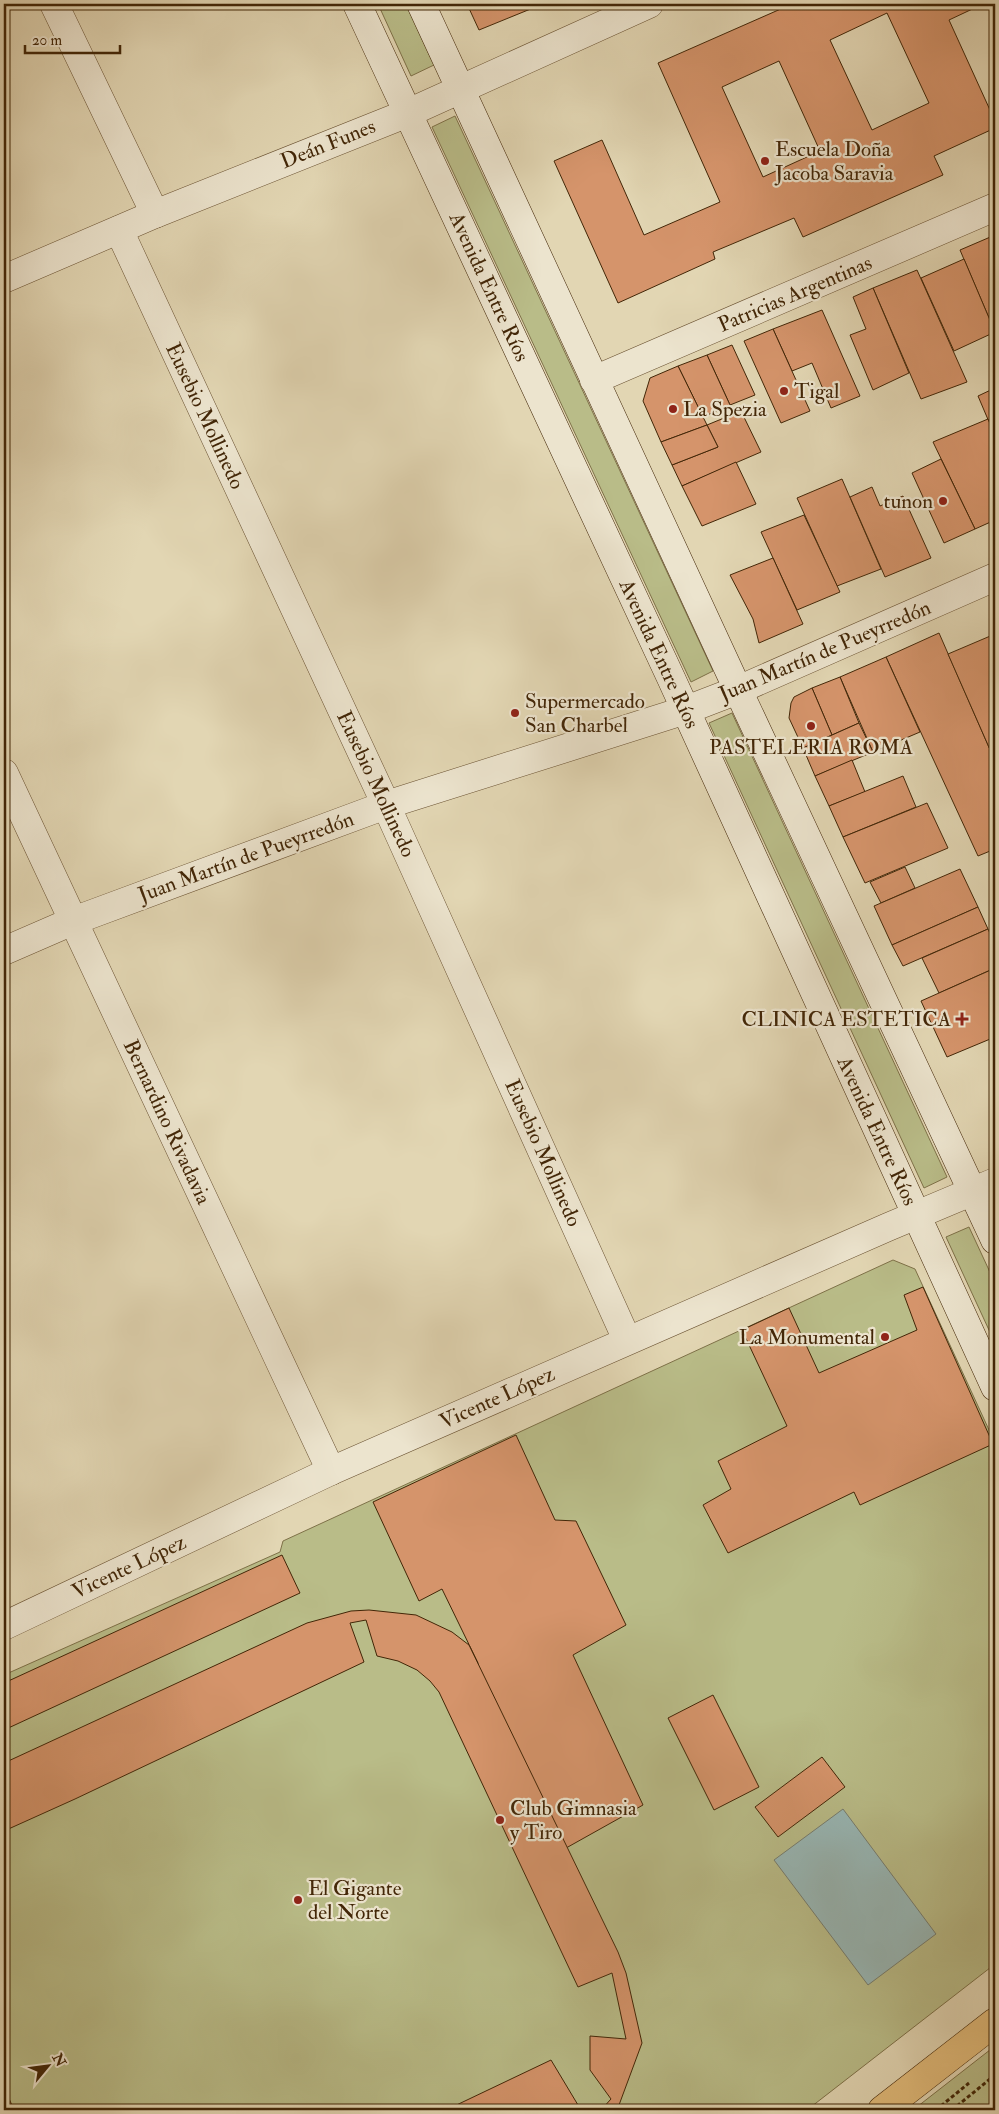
<svg xmlns="http://www.w3.org/2000/svg" width="999" height="2114" font-family="'IM FELL Double Pica',serif">
	<style>
		.green { fill: #b9bc88; stroke: #7e7148 }
		.water { fill: #98b7b5; stroke: #767d6f }
		.building { fill: #d5946b; stroke: #422607; fill-rule: evenodd }
		.lines { fill: none; stroke-linecap: round; stroke-linejoin: round }
		.minor-casing { stroke: #6a5232; stroke-width: 29 }
		.secondary-casing { stroke: #422607; stroke-width: 29 }
		.primary-casing { stroke: #422607; stroke-width: 29 }
		.path { stroke: #422607; stroke-width: 3; stroke-dasharray: 4 2.5; stroke-linecap: butt }
		.minor { stroke: #ece4ce; stroke-width: 28 }
		.secondary { stroke: #ece4ce; stroke-width: 28 }
		.primary { stroke: #e1bb7a; stroke-width: 28 }
		.poi-dot { fill: #8f2418; stroke: #ece4ce; stroke-width: 2 }
		.labels { text-anchor: middle; dominant-baseline: central; stroke-width: 4.5; stroke-linejoin: round; paint-order: stroke }
		.street-label { font-size: 21px; fill: #422607; stroke: #ece4ce }
		.poi-label { font-size: 21px; fill: #422607; stroke: #ece4ce; text-anchor: start }
	</style>
	<rect width="100%" height="100%" fill="#e2d6b3"/>
	<filter id="stains"><feTurbulence type="fractalNoise" baseFrequency=".004" numOctaves="4"/><feColorMatrix values="0 0 0 0 .2 0 0 0 0 .09 0 0 0 0 .02 0 0 0 .5 -.17"/></filter>
	<radialGradient id="worn" r=".72"><stop offset=".6" stop-color="#630" stop-opacity="0"/><stop offset="1" stop-color="#630" stop-opacity=".3"/></radialGradient>
	<g class="green">
		<polygon points="378,4 406,4 434,65 411,76"/>
		<polygon points="455,116 713,671 691,682 432,127"/>
		<polygon points="732,713 947,1177 924,1188 709,723"/>
		<polygon points="969,1227 995,1283 995,1343 946,1237"/>
		<polygon points="893,1260 915,1269 995,1443 995,1964 807,2110 4,2110 4,1675 280,1552 283,1541"/>
		<polygon points="995,2046 995,2110 913,2110"/>
	</g>
	<polygon class="water" points="843,1809 936,1934 868,1985 774,1860"/>
	<g class="building">
		<polygon points="467,4 531,4 533,8 479,30"/>
		<polygon points="531,4 545,4 533,8"/>
		<path d="M 792,4 L 983,4 L 949,20 L 995,121 L 995,128 L 934,156 L 943,175 L 803,237 L 794,218 L 713,252 L 715,259 L 618,303 L 554,161 L 602,140 L 644,235 L 720,202 L 658,63 ZM 887,13 L 929,103 L 872,130 L 830,40 ZM 779,61 L 820,151 L 763,177 L 722,87 Z"/>
		<polygon points="995,235 995,332 960,250"/>
		<polygon points="964,259 995,332 954,351 921,278"/>
		<polygon points="917,270 967,382 921,399 873,288"/>
		<polygon points="873,288 909,373 873,390 850,335 866,329 853,297"/>
		<polygon points="822,310 860,396 831,408 812,363 792,371 773,329"/>
		<polygon points="773,329 810,411 781,423 744,341"/>
		<polygon points="732,345 755,395 730,405 707,355"/>
		<polygon points="707,355 730,405 703,417 678,366"/>
		<polygon points="678,366 707,425 661,442 643,401 650,378"/>
		<polygon points="995,388 995,436 978,396"/>
		<polygon points="741,411 761,452 682,486 672,465 718,447 707,425"/>
		<polygon points="988,419 995,436 995,520 975,529 933,442"/>
		<polygon points="707,425 718,447 672,465 661,442"/>
		<polygon points="941,459 975,529 944,543 912,473"/>
		<polygon points="736,462 756,504 702,526 682,486"/>
		<polygon points="842,479 881,569 837,586 797,498"/>
		<polygon points="872,487 880,506 903,496 931,558 885,577 850,497"/>
		<polygon points="804,515 840,592 797,610 761,532"/>
		<polygon points="773,558 803,624 759,643 753,619 730,575"/>
		<polygon points="939,633 995,761 995,849 978,856 886,657"/>
		<polygon points="995,634 995,761 948,654"/>
		<polygon points="886,657 920,732 873,752 840,677"/>
		<polygon points="840,677 859,723 832,735 812,688"/>
		<polygon points="812,688 832,735 803,748 789,718 791,703 794,697"/>
		<polygon points="859,723 873,752 815,776 803,748"/>
		<polygon points="852,760 865,792 829,806 815,776"/>
		<polygon points="903,776 916,807 843,837 829,806"/>
		<polygon points="927,803 948,848 865,883 843,837"/>
		<polygon points="905,867 915,888 881,903 870,882"/>
		<polygon points="960,869 978,907 892,945 874,906"/>
		<polygon points="978,907 988,929 903,966 892,945"/>
		<polygon points="988,929 995,944 995,968 939,993 922,958"/>
		<polygon points="993,969 995,970 995,1037 947,1057 921,1001"/>
		<polygon points="923,1287 993,1444 860,1505 854,1492 728,1553 703,1505 731,1489 718,1461 787,1426 742,1330 789,1308 819,1373 917,1330 904,1295"/>
		<polygon points="516,1435 555,1520 576,1521 626,1625 573,1655 643,1805 550,1857 471,1698 478,1663 442,1589 419,1601 373,1502"/>
		<polygon points="282,1555 300,1593 4,1730 4,1683"/>
		<polygon points="369,1610 416,1615 452,1632 469,1645 618,1952 626,1973 642,2043 619,2105 616,2110 601,2110 611,2099 590,2070 590,2036 626,2039 612,1973 578,1987 439,1692 430,1681 417,1670 398,1661 377,1656 366,1620 350,1623 364,1662 75,1799 4,1831 4,1763 307,1623 351,1611"/>
		<polygon points="713,1695 759,1787 714,1810 668,1718"/>
		<polygon points="822,1757 845,1787 778,1837 755,1807"/>
		<polygon points="551,2060 581,2110 446,2110"/>
		<polygon points="4,2087 14,2110 4,2110"/>
	</g>
	<g class="lines">
		<defs>
			<g id="minor">
				<polyline points="54,4 155,214"/>
				<polyline points="119,230 386,805 627,1340"/>
				<polyline points="4,279 155,214 408,113 649,4"/>
				<polyline points="594,380 995,207"/>
				<polyline points="4,773 331,1471"/>
				<polyline points="4,951 73,921 386,805 686,710 738,690 995,577"/>
				<polyline points="4,1626 331,1471 888,1227 995,1182"/>
			</g>
			<g id="secondary">
				<polyline points="357,4 671,678 995,1387"/>
				<polyline points="421,4 738,690 995,1240"/>
			</g>
			<polyline id="primary" points="882,2110 995,2022"/>
		</defs>
		<use href="#minor" class="minor-casing"/>
		<use href="#secondary" class="secondary-casing"/>
		<use href="#primary" class="primary-casing"/>
		<g class="path">
			<polyline points="936,2110 969,2083"/>
			<polyline points="952,2110 995,2075"/>
		</g>
		<use href="#minor" class="minor"/>
		<use href="#secondary" class="secondary"/>
		<use href="#primary" class="primary"/>
	</g>
	<g class="poi-dot">
		<circle cx="765" cy="161" r="5"/>
		<circle cx="784" cy="391" r="5"/>
		<circle cx="673" cy="409" r="5"/>
		<circle cx="943" cy="501" r="5"/>
		<circle cx="515" cy="713" r="5"/>
		<circle cx="811" cy="726" r="5"/>
		<path d="M959.5 1011.5h5v5h5v5h-5v5h-5v-5h-5v-5h5z"/>
		<circle cx="885" cy="1337" r="5"/>
		<circle cx="500" cy="1820" r="5"/>
		<circle cx="298" cy="1900" r="5"/>
	</g>
	<g class="labels">
		<g class="street-label">
			<text transform="translate(328 144) rotate(-22)">Deán Funes</text>
			<text transform="translate(489 287) rotate(65)">Avenida Entre Ríos</text>
			<text transform="translate(795 294) rotate(-23)">Patricias Argentinas</text>
			<text transform="translate(205 416) rotate(65)">Eusebio Mollinedo</text>
			<text transform="translate(825 651) rotate(-23)">Juan Martín de Pueyrredón</text>
			<text transform="translate(659 654) rotate(65)">Avenida Entre Ríos</text>
			<text transform="translate(376 784) rotate(65)">Eusebio Mollinedo</text>
			<text transform="translate(246 857) rotate(-20)">Juan Martín de Pueyrredón</text>
			<text transform="translate(167 1122) rotate(65)">Bernardino Rivadavia</text>
			<text transform="translate(877 1131) rotate(65)">Avenida Entre Ríos</text>
			<text transform="translate(543 1153) rotate(66)">Eusebio Mollinedo</text>
			<text transform="translate(497 1398) rotate(-24)">Vicente López</text>
			<text transform="translate(129 1567) rotate(-25)">Vicente López</text>
		</g>
		<g class="poi-label">
			<text x="775" y="149">Escuela Doña<tspan x="775" dy="24">Jacoba Saravia</tspan></text>
			<text x="794" y="391">Tigal</text>
			<text x="683" y="409">La Spezia</text>
			<text x="933" y="501" text-anchor="end">tunon</text>
			<text x="525" y="701">Supermercado<tspan x="525" dy="24">San Charbel</tspan></text>
			<text x="811" y="747" text-anchor="middle">PASTELERIA ROMA</text>
			<text x="951" y="1019" text-anchor="end">CLINICA ESTETICA</text>
			<text x="875" y="1337" text-anchor="end">La Monumental</text>
			<text x="510" y="1808">Club Gimnasia<tspan x="510" dy="24">y Tiro</tspan></text>
			<text x="308" y="1888">El Gigante<tspan x="308" dy="24">del Norte</tspan></text>
		</g>
	</g>
	<rect width="999" height="2114" fill="none" stroke="#e2d6b3" stroke-width="20"/>
	<rect x="5" y="5" width="989" height="2104" fill="none" stroke="#422607" stroke-width="2.5"/>
	<rect x="10" y="10" width="979" height="2094" fill="none" stroke="#422607"/>
	<g transform="translate(48 2066) rotate(61)" stroke="#ece4ce" stroke-width="4" paint-order="stroke">
	<path d="M0-4L9 19L0 12L-9 19Z" fill="#422607"/>
	<text y="-8" font-size="14" font-weight="bold" text-anchor="middle" fill="#422607">N</text>
	</g>
	<path d="M25 45v8h95v-8" fill="none" stroke="#422607" stroke-width="2.5"/>
	<text x="32" y="45" font-size="15" fill="#422607" stroke="#ece4ce" stroke-width="4" paint-order="stroke">20 m</text>
	<rect width="100%" height="100%" filter="url(#stains)"/>
	<rect width="100%" height="100%" fill="url(#worn)"/>
</svg>
